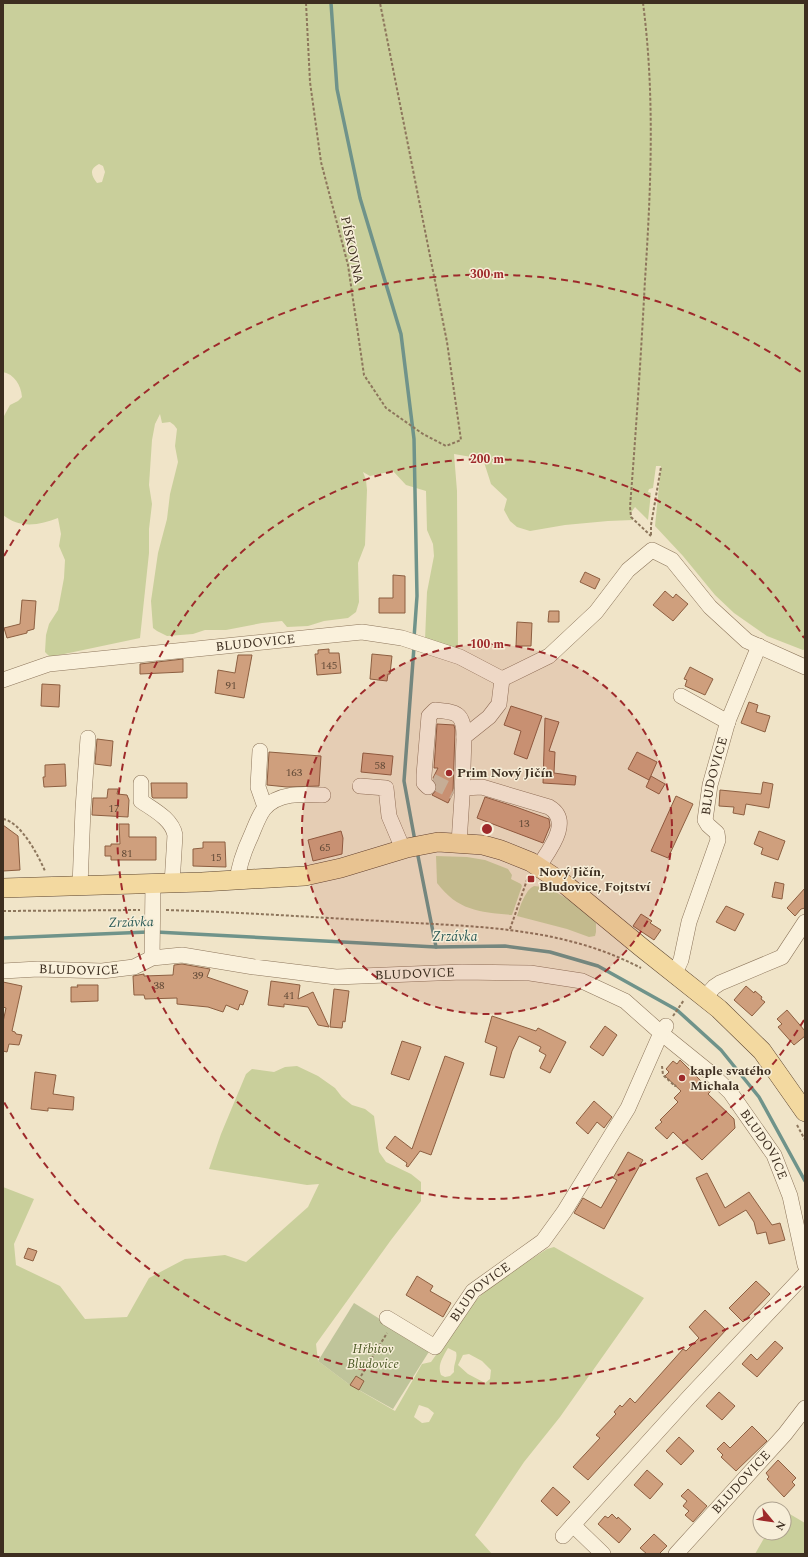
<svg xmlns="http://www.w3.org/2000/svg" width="808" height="1557" font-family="Spectral,serif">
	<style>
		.green { fill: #c9cf9b; fill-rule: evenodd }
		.cemetery { fill: #bfc49a }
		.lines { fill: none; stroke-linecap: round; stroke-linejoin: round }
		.stream { stroke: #6f938a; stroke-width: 3.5 }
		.building { fill: #cf9f7d; stroke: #8d5f41 }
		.minor-tunnel { stroke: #ccc0a6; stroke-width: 15; stroke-dasharray: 15 8; stroke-linecap: butt }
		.minor-casing { stroke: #8d765c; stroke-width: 16 }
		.major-casing { stroke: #5b4430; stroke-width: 20 }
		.path { stroke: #8d765c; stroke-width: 2; stroke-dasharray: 3 2; stroke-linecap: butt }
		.minor { stroke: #faf1dc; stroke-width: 15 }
		.major { stroke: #f3d9a0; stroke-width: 19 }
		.ring { fill: none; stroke: #9e2a2b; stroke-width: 2; stroke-dasharray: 7 5 }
		.poi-dot { fill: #9e2a2b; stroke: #f7eed8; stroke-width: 1.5 }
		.labels { text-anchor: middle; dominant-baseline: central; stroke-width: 3; stroke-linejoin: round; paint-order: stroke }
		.number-label { font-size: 11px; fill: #624a37 }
		.street-label { font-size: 13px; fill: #3d2e20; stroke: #f7eed8 }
		.poi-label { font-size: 13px; font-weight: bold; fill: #3d2e20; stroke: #f7eed8; text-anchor: start }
		.park-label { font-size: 13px; font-style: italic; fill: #4d5a26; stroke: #f7eed8 }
		.water-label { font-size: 14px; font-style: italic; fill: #2f5d5a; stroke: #f7eed8 }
		.centre { fill: #9e2a2b; stroke: #f7eed8; stroke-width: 2 }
		.ring-label { font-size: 12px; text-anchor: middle; font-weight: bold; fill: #9e2a2b; stroke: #f7eed8; stroke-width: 3; stroke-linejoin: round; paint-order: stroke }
	</style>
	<rect width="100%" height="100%" fill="#f0e4c8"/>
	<g class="green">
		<path d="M 3,3 L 805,3 L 805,649 L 803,650 L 767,636 L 734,613 L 715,595 L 683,556 L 655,526 L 661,466 L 656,466 L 653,488 L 649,489 L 648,492 L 651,493 L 648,520 L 635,507 L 630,514 L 633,520 L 608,521 L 565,525 L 530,531 L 517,527 L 510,521 L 504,510 L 507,499 L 491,484 L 483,459 L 454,454 L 457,491 L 458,651 L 425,640 L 427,592 L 434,556 L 433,544 L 427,530 L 426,491 L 406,485 L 393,471 L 370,476 L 363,472 L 366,480 L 367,490 L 365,545 L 358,563 L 359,602 L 356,612 L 348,618 L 324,621 L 308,626 L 287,627 L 282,621 L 262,623 L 226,630 L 205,630 L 193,634 L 167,636 L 157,631 L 153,628 L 151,601 L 158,553 L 167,519 L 170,494 L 178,462 L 175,446 L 177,429 L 174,425 L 170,422 L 162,423 L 160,414 L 155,424 L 152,440 L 149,485 L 152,504 L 149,529 L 149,553 L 140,638 L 50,657 L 45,652 L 46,635 L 49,624 L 58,610 L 64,578 L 65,560 L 59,546 L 61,534 L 58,518 C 40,525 20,529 3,515 L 4,416 L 10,405 L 18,401 L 22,397 C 21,385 14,374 3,372 ZM 99,164 L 103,166 L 105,172 L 102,182 L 97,183 C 91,175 89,169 99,164 Z"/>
		<path d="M 436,856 L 467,857 L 485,860 L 508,869 L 512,875 L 511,879 L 521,884 L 522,886 L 512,915 C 480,912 458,911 437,883 Z"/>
		<path d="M 534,886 L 543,887 L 544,892 L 546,892 L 549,888 L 574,903 L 596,923 L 596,932 L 595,936 L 589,937 L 567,929 L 517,916 C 520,907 525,890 534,886 Z"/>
		<path d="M 297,1066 L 318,1076 L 335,1088 L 342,1097 L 352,1105 L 365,1109 L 374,1116 L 379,1152 L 386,1162 L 411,1174 L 421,1182 L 421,1201 L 391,1240 L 316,1344 L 318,1361 L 350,1385 L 395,1411 L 422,1364 L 431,1362 L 472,1304 L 493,1284 L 547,1249 L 554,1247 L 644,1298 L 560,1417 L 524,1462 L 475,1535 L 492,1554 L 3,1554 L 3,1187 L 34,1199 L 14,1244 L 16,1265 L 60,1286 L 85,1319 L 127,1317 L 149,1278 L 185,1259 L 225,1255 L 246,1262 L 308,1207 L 319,1184 L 307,1185 L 209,1169 L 221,1134 L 246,1074 L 252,1069 L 274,1072 L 285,1067 ZM 448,1348 L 456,1352 C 458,1359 453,1364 454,1372 L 450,1376 L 445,1377 L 441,1375 C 437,1365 443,1357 448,1348 ZM 469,1354 L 482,1361 L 491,1370 L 490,1379 L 485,1383 L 468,1374 L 458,1365 L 463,1355 ZM 419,1405 L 428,1408 L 434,1413 L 429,1422 L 422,1423 L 414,1417 Z"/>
		<polygon points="788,1513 805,1523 805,1554 755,1554 767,1533 784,1533 784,1515"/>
	</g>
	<polygon class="cemetery" points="354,1303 430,1350 393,1409 350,1385 318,1361"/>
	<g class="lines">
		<g class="stream">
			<polyline points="331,3 337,89 360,198 401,334 414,439 417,596 414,638"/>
			<polyline points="414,647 404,781 415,841"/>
			<polyline points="417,851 436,947"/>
			<polyline points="156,932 436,947 505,946 550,952 598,966 677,1010 721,1050 759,1097 805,1181"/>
			<polyline points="3,938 148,932"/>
		</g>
	</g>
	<g class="building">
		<polygon points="585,572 600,579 595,589 580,582"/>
		<polygon points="393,575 405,576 405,613 379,613 379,598 393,598"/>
		<polygon points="665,591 673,598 676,594 688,604 673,621 653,605"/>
		<polygon points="22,600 36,601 34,629 27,631 27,633 7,638 4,628 20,624"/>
		<polygon points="549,611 559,611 559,622 548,622"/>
		<polygon points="517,622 532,623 531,646 516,646"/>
		<polygon points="329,649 329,653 339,653 341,673 317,675 315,654 318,654 318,650"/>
		<polygon points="372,654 392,656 390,674 388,674 387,681 370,679"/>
		<polygon points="238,655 252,655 244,698 215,693 218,670 235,673"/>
		<polygon points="183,659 183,672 140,674 140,664"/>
		<polygon points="690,667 713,679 705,695 685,686 687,680 684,679"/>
		<polygon points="42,684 60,685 59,707 41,706"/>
		<polygon points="749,702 758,705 756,712 770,716 765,732 741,723"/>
		<polygon points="511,706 542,716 527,759 514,754 521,731 504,725"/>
		<polygon points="545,718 559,722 549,751 555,752 554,773 576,776 575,785 543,783"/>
		<polygon points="437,724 454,725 455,730 453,793 448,803 432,795 437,789 437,784 433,778 438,768 434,768"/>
		<polygon points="97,739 113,741 111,766 95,764"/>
		<polygon points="269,752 321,756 319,786 287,787 267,785"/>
		<polygon points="637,752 657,762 649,780 628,769"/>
		<polygon points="363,753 393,756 391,775 361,772"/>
		<polygon points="65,764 66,786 44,787 43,777 45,777 45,765"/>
		<polygon points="651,776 665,784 659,794 646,787"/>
		<polygon points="763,782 773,784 769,808 746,804 744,815 733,813 734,807 719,806 720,790 761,794"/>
		<polygon points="151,783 187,783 187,798 153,798 152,797"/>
		<polygon points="108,789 118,789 117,794 127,795 129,800 128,817 92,815 93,798 107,798"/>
		<polygon points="676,796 693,804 668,858 651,851"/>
		<polygon points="485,797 516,807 549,819 550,826 543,843 477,818"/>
		<polygon points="119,824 129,824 129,837 156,837 156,860 111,860 111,856 105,856 105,846 111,846 111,844 120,844"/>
		<polygon points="3,825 18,836 20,870 3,871"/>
		<polygon points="341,831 343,838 342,854 313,861 308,840"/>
		<polygon points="759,831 785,841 778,860 761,854 763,848 754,844"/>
		<polygon points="203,842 225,842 226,867 193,866 193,849 203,848"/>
		<polygon points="775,882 784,884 782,899 772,897"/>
		<polygon points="805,888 805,908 801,909 795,916 787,908"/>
		<polygon points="726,906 744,914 735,931 716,922"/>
		<polygon points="641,914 652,921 650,923 661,930 654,940 633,926"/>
		<polygon points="182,964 210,969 207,977 248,991 243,1005 240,1004 238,1010 226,1005 223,1012 208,1007 177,1004 177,998 145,999 144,995 134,995 133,976 144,974 144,976 173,975 174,965"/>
		<polygon points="271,981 300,985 298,999 313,992 329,1027 318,1025 308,1007 284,1004 284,1007 268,1005"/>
		<polygon points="3,982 22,986 12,1031 15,1032 16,1034 22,1035 19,1045 9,1044 7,1052 3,1051 3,1022 6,1008 3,1007"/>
		<polygon points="77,985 98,985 98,1001 71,1002 71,987 78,987"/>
		<polygon points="746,986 754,993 755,991 762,997 761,999 765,1002 752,1016 734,1000"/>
		<polygon points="334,989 349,991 345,1022 343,1021 342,1028 330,1027"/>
		<polygon points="787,1010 805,1031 805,1036 794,1045 778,1027 782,1024 777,1019"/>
		<polygon points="492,1016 536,1031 538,1028 566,1042 550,1073 540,1068 546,1055 539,1051 541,1047 519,1036 512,1051 504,1078 490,1075 497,1047 485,1042"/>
		<polygon points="605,1026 617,1035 603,1056 590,1047"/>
		<polygon points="402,1041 421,1047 409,1080 391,1074"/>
		<polygon points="445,1056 464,1063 431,1155 420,1151 408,1167 406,1166 407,1163 386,1148 395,1136 412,1149"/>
		<polygon points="680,1060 703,1083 704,1081 713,1089 708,1094 734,1119 735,1128 702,1160 673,1132 667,1139 655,1128 662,1122 660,1120 678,1102 674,1098 681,1091 665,1076 669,1072 666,1069 673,1061 677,1064"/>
		<polygon points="35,1072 56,1075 53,1094 74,1097 73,1110 48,1108 48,1111 31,1109"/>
		<polygon points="594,1101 612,1117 604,1128 597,1122 588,1134 576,1123"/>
		<polygon points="628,1152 643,1160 604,1229 574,1213 583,1198 601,1208 617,1180 613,1178"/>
		<polygon points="707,1173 725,1208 749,1192 772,1225 780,1223 785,1240 769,1244 766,1232 757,1234 754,1222 746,1210 719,1226 696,1178"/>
		<polygon points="28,1248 37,1251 33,1261 24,1258"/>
		<polygon points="417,1276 433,1286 430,1291 451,1303 443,1317 406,1295"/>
		<polygon points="756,1281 770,1294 743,1322 729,1308"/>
		<polygon points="705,1310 726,1330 588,1480 573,1467 600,1438 596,1435 616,1414 614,1412 620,1405 622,1407 630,1398 635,1403 683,1349 686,1351 699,1338 689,1327"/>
		<polygon points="775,1341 783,1348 757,1377 742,1364 751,1354 757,1360"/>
		<polygon points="356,1376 364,1381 359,1390 350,1385"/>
		<polygon points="719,1392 735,1406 722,1420 706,1406"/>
		<polygon points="752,1426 767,1441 736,1471 721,1457 723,1455 717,1449 724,1442 730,1448"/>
		<polygon points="679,1437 694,1451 681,1465 666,1451"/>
		<polygon points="778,1460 796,1478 792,1482 795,1485 784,1497 767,1479 769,1477 766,1473"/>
		<polygon points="647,1470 663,1484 650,1499 634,1485"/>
		<polygon points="553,1487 570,1502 557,1516 541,1501"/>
		<polygon points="688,1489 707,1506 693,1522 685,1515 689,1511 683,1506 687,1501 681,1496"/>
		<polygon points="612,1514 617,1519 618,1517 631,1529 619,1543 598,1524 605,1516 608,1518"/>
		<polygon points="654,1534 667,1546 659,1554 647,1554 640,1548"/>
	</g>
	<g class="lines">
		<polyline class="minor-tunnel" points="432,781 454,792"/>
		<defs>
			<g id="minor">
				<polyline points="502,679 549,656 596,612 628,570 652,550 672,560 710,607 747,641 805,667"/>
				<path id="s1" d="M 3,680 L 49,664 L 362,632 L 402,638 L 460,657 L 502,679"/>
				<polyline points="681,696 728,722"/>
				<polyline points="260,751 258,787 265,807"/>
				<path d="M 141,783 L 141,801 C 154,810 172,819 175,835 L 172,884"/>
				<polyline points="360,786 386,788 389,816 403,849"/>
				<path d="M 428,787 L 424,783 L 424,775 L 429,716 L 435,710 C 457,712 464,713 464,737"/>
				<path d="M 463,788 L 482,787 L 549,807 C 573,821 549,850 539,866"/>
				<polyline points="459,843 462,797 464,737 489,717 499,704 502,679"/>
				<path d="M 237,881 C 239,864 244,851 251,836 C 255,827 258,817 264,809 C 278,792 304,794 323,795"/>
				<polyline points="80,886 83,809 88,738"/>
				<polyline points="152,958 153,884"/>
				<path id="s2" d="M 3,971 L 38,969 L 102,971 L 134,967 L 152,958 L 182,955 L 254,967 L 336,977 L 462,972 L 530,973 L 582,981 L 625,1001 L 661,1033 L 708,1071 L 730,1092 L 774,1155 L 790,1196 L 805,1265"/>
				<path id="s3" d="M 675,973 L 681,960 L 689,922 L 718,840 L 717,833 L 708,825 L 705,820 L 710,785 L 728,721 L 759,646"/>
				<polyline points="705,997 714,987 720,983 782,957 805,922"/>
				<path id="s4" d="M 387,1318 L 435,1347 L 473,1291 L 543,1241 L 564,1212 L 628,1108 L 661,1033 L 666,1026"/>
				<polyline points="573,1525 603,1554"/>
				<polyline points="563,1536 689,1397 805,1274"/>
				<path id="s5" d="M 676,1554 L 785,1434 L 805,1408"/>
			</g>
			<polyline id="major" points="3,888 202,882 305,876 341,868 407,848 438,842 483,845 501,850 531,862 566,885 641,947 719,1009 762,1051 805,1112"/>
		</defs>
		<use href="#minor" class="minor-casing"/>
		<use href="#major" class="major-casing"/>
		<g class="path">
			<polyline points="306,3 310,82 321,162 348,265 364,375 386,408 423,434 446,446 461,440 447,342 380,3"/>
			<path d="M 643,3 C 655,95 651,188 645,280 C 641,356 636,431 630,507 L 631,517 L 651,536"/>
			<polyline points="651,535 651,525 661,467"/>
			<path d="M 3,819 C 21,822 38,855 45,871"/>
			<path d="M 166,910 C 238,912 309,917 381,921 C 471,927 559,925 641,968"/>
			<polyline points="3,911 140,910"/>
			<polyline points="510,929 528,877"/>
			<polyline points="673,1016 684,1000"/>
			<polyline points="662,1066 663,1075 675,1086 676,1085"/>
			<polyline points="797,1125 805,1140"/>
			<polyline points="361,1376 387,1333"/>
		</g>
		<use href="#minor" class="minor"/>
		<use href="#major" class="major"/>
	</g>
	<circle cx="487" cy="829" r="185" fill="#9e2a2b" fill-opacity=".12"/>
	<g class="ring">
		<circle cx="487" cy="829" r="185"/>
		<path d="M804 1020A370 370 0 1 1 804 638"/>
		<path d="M801 1286A555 555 0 0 1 4 1102M4 556A555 555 0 0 1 801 372"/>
	</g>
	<g class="poi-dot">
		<circle cx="449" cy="773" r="4"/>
		<rect x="527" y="875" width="8" height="8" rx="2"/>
		<circle cx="682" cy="1078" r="4"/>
	</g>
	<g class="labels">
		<g class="number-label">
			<text x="329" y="665">145</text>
			<text x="231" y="685">91</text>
			<text x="380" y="765">58</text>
			<text x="294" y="772">163</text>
			<text x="114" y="808">17</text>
			<text x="524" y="823">13</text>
			<text x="325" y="847">65</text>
			<text x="127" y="853">81</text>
			<text x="216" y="857">15</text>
			<text x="198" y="975">39</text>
			<text x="159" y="985">38</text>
			<text x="289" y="995">41</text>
		</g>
		<g class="street-label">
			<text transform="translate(352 250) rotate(78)">PÍSKOVNA</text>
			<text stroke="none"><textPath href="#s1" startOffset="256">BLUDOVICE</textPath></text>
			<text stroke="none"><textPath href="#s3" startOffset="210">BLUDOVICE</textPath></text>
			<text stroke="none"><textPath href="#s2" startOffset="76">BLUDOVICE</textPath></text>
			<text stroke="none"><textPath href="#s2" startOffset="416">BLUDOVICE</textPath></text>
			<text stroke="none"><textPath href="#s2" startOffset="833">BLUDOVICE</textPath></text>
			<text stroke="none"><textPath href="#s4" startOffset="128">BLUDOVICE</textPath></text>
			<text stroke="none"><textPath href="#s5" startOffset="97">BLUDOVICE</textPath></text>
		</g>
		<g class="poi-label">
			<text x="457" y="773">Prim Nový Jičín</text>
			<text x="539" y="872">Nový Jičín,<tspan x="539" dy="15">Bludovice, Fojtství</tspan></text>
			<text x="690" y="1071">kaple svatého<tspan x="690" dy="15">Michala</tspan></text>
		</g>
		<g class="park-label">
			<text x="373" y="1349">Hřbitov<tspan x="373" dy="15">Bludovice</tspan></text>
		</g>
		<g class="water-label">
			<text transform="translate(131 922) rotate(-1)">Zrzávka</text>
			<text x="455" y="936">Zrzávka</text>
		</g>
	</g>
	<circle cx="487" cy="829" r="6" class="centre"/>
	<g class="ring-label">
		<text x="487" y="278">300 m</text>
		<text x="487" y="463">200 m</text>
		<text x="487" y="648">100 m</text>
	</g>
	<rect width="808" height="1557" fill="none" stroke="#3d2e20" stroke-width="8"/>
	<g transform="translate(772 1521) rotate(119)"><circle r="19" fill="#f7eed8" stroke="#ada18e"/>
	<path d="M0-3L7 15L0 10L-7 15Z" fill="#9e2a2b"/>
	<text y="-6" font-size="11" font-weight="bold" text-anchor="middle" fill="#3d2e20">N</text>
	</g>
</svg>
